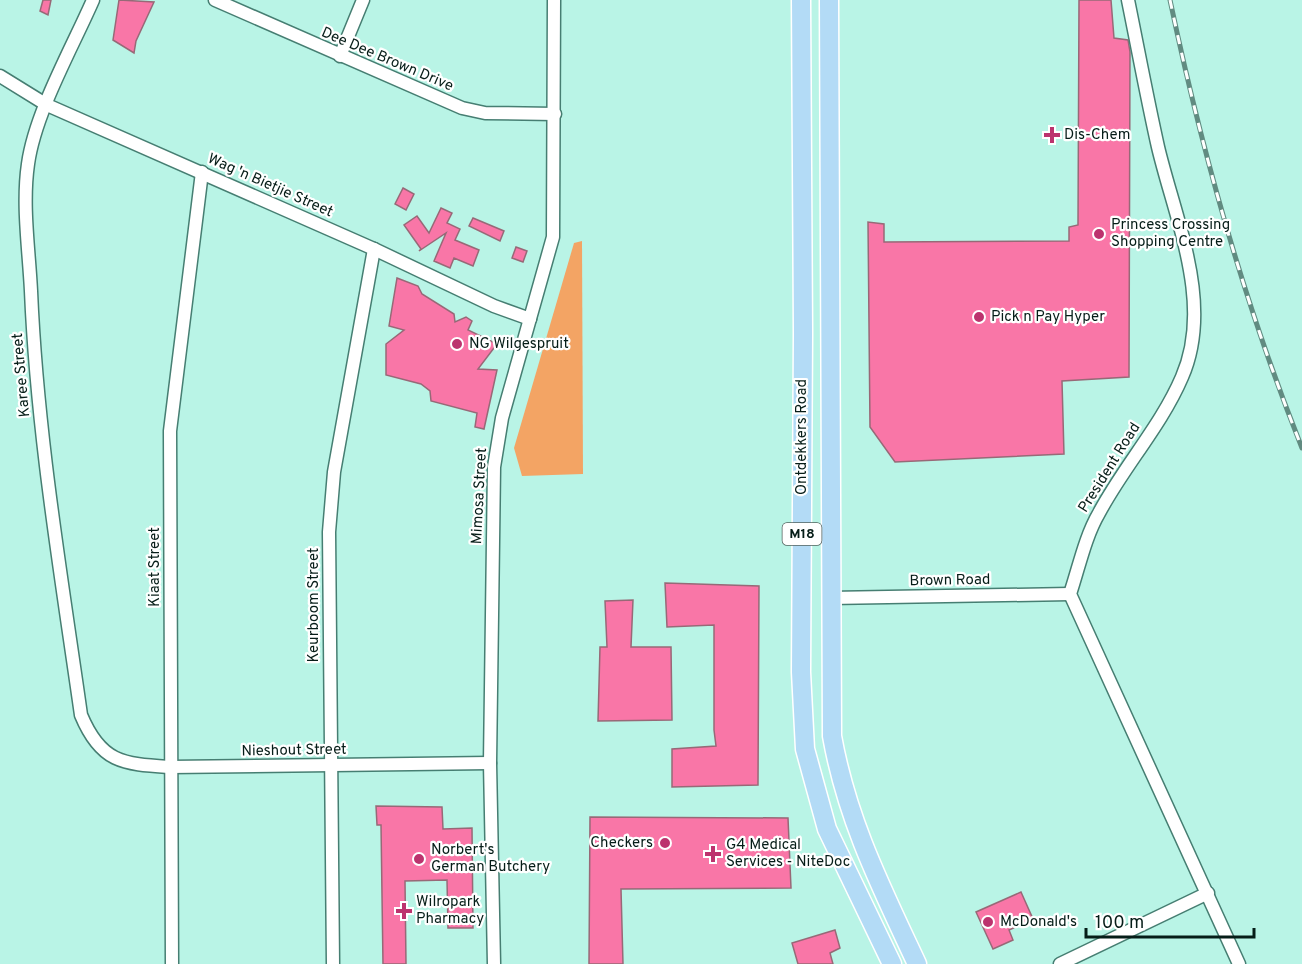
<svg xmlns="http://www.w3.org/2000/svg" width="1302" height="964" font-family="Overpass,sans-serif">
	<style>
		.green { fill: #f3a464 }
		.building { fill: #f976a7; stroke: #976977; stroke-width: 1.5 }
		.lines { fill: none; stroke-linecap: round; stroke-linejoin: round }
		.street-casing { stroke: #467e72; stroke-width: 15 }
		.primary-casing { stroke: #fff; stroke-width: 21 }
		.street { stroke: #fff; stroke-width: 12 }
		.primary { stroke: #b3dbf6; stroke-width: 18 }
		.rail-casing { stroke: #618b81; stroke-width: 5 }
		.rail { stroke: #fff; stroke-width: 3; stroke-dasharray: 9; stroke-linecap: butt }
		.poi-dot { fill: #bc336e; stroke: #fff; stroke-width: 2 }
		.labels { text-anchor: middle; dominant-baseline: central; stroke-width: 4.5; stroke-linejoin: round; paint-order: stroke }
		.shield { fill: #fff; stroke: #51615d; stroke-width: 1.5 }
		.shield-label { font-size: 14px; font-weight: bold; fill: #061d18 }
		.street-label { font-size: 15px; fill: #061d18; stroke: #fff }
		.poi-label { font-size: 15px; fill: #061d18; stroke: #fff; text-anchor: start }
	</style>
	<rect width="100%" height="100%" fill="#b9f4e6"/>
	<polygon class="green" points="582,241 583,474 522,476 514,448 574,243"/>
	<g class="building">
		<polygon points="43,0 51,0 48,15 40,11"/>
		<polygon points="119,0 154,2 136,41 134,53 113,40"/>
		<polygon points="1079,0 1111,0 1114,38 1128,40 1130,52 1129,377 1062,381 1064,454 895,462 870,427 868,222 884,224 884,242 1069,241 1069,227 1078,225"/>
		<polygon points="403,188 414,194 406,210 395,204"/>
		<polygon points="441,208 452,213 447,223 460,229 455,240 479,250 473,266 454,258 450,268 434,261 446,233 419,251 421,249 404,225 417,216 429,233"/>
		<polygon points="473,218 504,231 500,241 469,226"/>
		<polygon points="516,247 527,251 523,262 512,258"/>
		<polygon points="397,278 418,286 422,294 454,314 455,322 466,317 472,321 468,330 497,344 478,369 497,370 484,429 475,427 477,413 431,401 430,391 421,384 386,375 386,344 404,330 389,326"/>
		<polygon points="665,583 759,586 758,785 672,787 672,749 716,746 714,730 714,625 667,627"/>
		<polygon points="633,600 631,647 671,647 672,720 598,721 600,647 607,647 605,601"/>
		<polygon points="376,806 442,807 443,829 472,828 473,928 448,928 447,880 405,881 406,964 383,964 381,825 377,825"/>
		<polygon points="590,817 788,818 791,888 621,889 623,964 589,964"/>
		<polygon points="1021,892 1033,919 1009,930 1013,940 993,949 976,912"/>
		<polygon points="835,930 840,948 830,953 833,964 798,964 792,943"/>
	</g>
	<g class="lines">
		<defs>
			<g id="street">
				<path d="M 93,0 C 72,48 35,113 28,164 C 22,205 29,250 31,291 C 37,433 61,574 81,715 C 101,763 123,764 170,767 L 490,763"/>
				<polyline points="215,0 462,108 485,113 555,114"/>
				<path d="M 1128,0 C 1138,49 1147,98 1158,147 C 1175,219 1214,304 1182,377 C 1161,426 1124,466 1099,513 C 1085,537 1079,567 1070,594 L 1239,964"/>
				<polyline points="340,56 363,0"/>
				<polyline points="0,76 47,105 374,249 494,306 530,319"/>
				<polyline points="830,598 1070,594"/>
				<polyline points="172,964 170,431 202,172"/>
				<polyline points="333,964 329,532 334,472 374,249"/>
				<polyline points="494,964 490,763 494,467 502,418 553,237 554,0"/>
				<polyline points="1060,964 1208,893"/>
			</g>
			<g id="primary">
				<polyline points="801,0 803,333 801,672 805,749 827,829 892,964"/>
				<path d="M 829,0 L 832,736 C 847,820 881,887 917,964"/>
			</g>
		</defs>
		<use href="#street" class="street-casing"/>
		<use href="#primary" class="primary-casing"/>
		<use href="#street" class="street"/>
		<use href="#primary" class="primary"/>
		<defs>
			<path id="rail" d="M 1170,0 C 1202,152 1244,303 1302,448"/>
		</defs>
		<use href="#rail" class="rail-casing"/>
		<use href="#rail" class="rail"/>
	</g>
	<g class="poi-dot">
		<path d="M1049 126h6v6h6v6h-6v6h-6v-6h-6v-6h6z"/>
		<circle cx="1099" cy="234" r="6"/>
		<circle cx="979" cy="317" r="6"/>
		<circle cx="457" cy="344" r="6"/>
		<circle cx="665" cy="843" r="6"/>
		<path d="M710 845h6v6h6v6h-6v6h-6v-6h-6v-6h6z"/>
		<circle cx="419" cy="859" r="6"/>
		<path d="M401 902h6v6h6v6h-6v6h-6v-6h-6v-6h6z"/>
		<circle cx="988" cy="922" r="6"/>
	</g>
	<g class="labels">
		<rect class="shield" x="782.5" y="523" width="39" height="22" rx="4.5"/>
		<g class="shield-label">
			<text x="802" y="534">M18</text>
		</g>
		<g class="street-label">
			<text transform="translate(387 60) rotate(23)">Dee Dee Brown Drive</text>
			<text transform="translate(270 186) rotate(24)">Wag 'n Bietjie Street</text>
			<text transform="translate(22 375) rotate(-95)">Karee Street</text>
			<text transform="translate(802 437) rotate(-90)">Ontdekkers Road</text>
			<text transform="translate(1110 468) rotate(-58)">President Road</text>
			<text transform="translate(480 496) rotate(-87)">Mimosa Street</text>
			<text transform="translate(155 567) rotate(-90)">Kiaat Street</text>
			<text transform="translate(950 581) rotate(-1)">Brown Road</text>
			<text transform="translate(314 605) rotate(-90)">Keurboom Street</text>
			<text transform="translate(294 751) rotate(-1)">Nieshout Street</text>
		</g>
		<g class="poi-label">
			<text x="1064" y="135">Dis-Chem</text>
			<text x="1111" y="225">Princess Crossing<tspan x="1111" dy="17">Shopping Centre</tspan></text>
			<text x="991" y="317">Pick n Pay Hyper</text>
			<text x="469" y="344">NG Wilgespruit</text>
			<text x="653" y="843" text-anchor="end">Checkers</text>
			<text x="726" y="845">G4 Medical<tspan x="726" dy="17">Services - NiteDoc</tspan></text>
			<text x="431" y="850">Norbert's<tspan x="431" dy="17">German Butchery</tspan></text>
			<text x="416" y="902">Wilropark<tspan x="416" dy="17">Pharmacy</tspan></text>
			<text x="1000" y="922">McDonald's</text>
		</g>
	</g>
	<path d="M1086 928v9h168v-9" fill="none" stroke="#061d18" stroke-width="3"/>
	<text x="1095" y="928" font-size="18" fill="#061d18" stroke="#ffffff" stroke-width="4.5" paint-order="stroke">100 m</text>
</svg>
